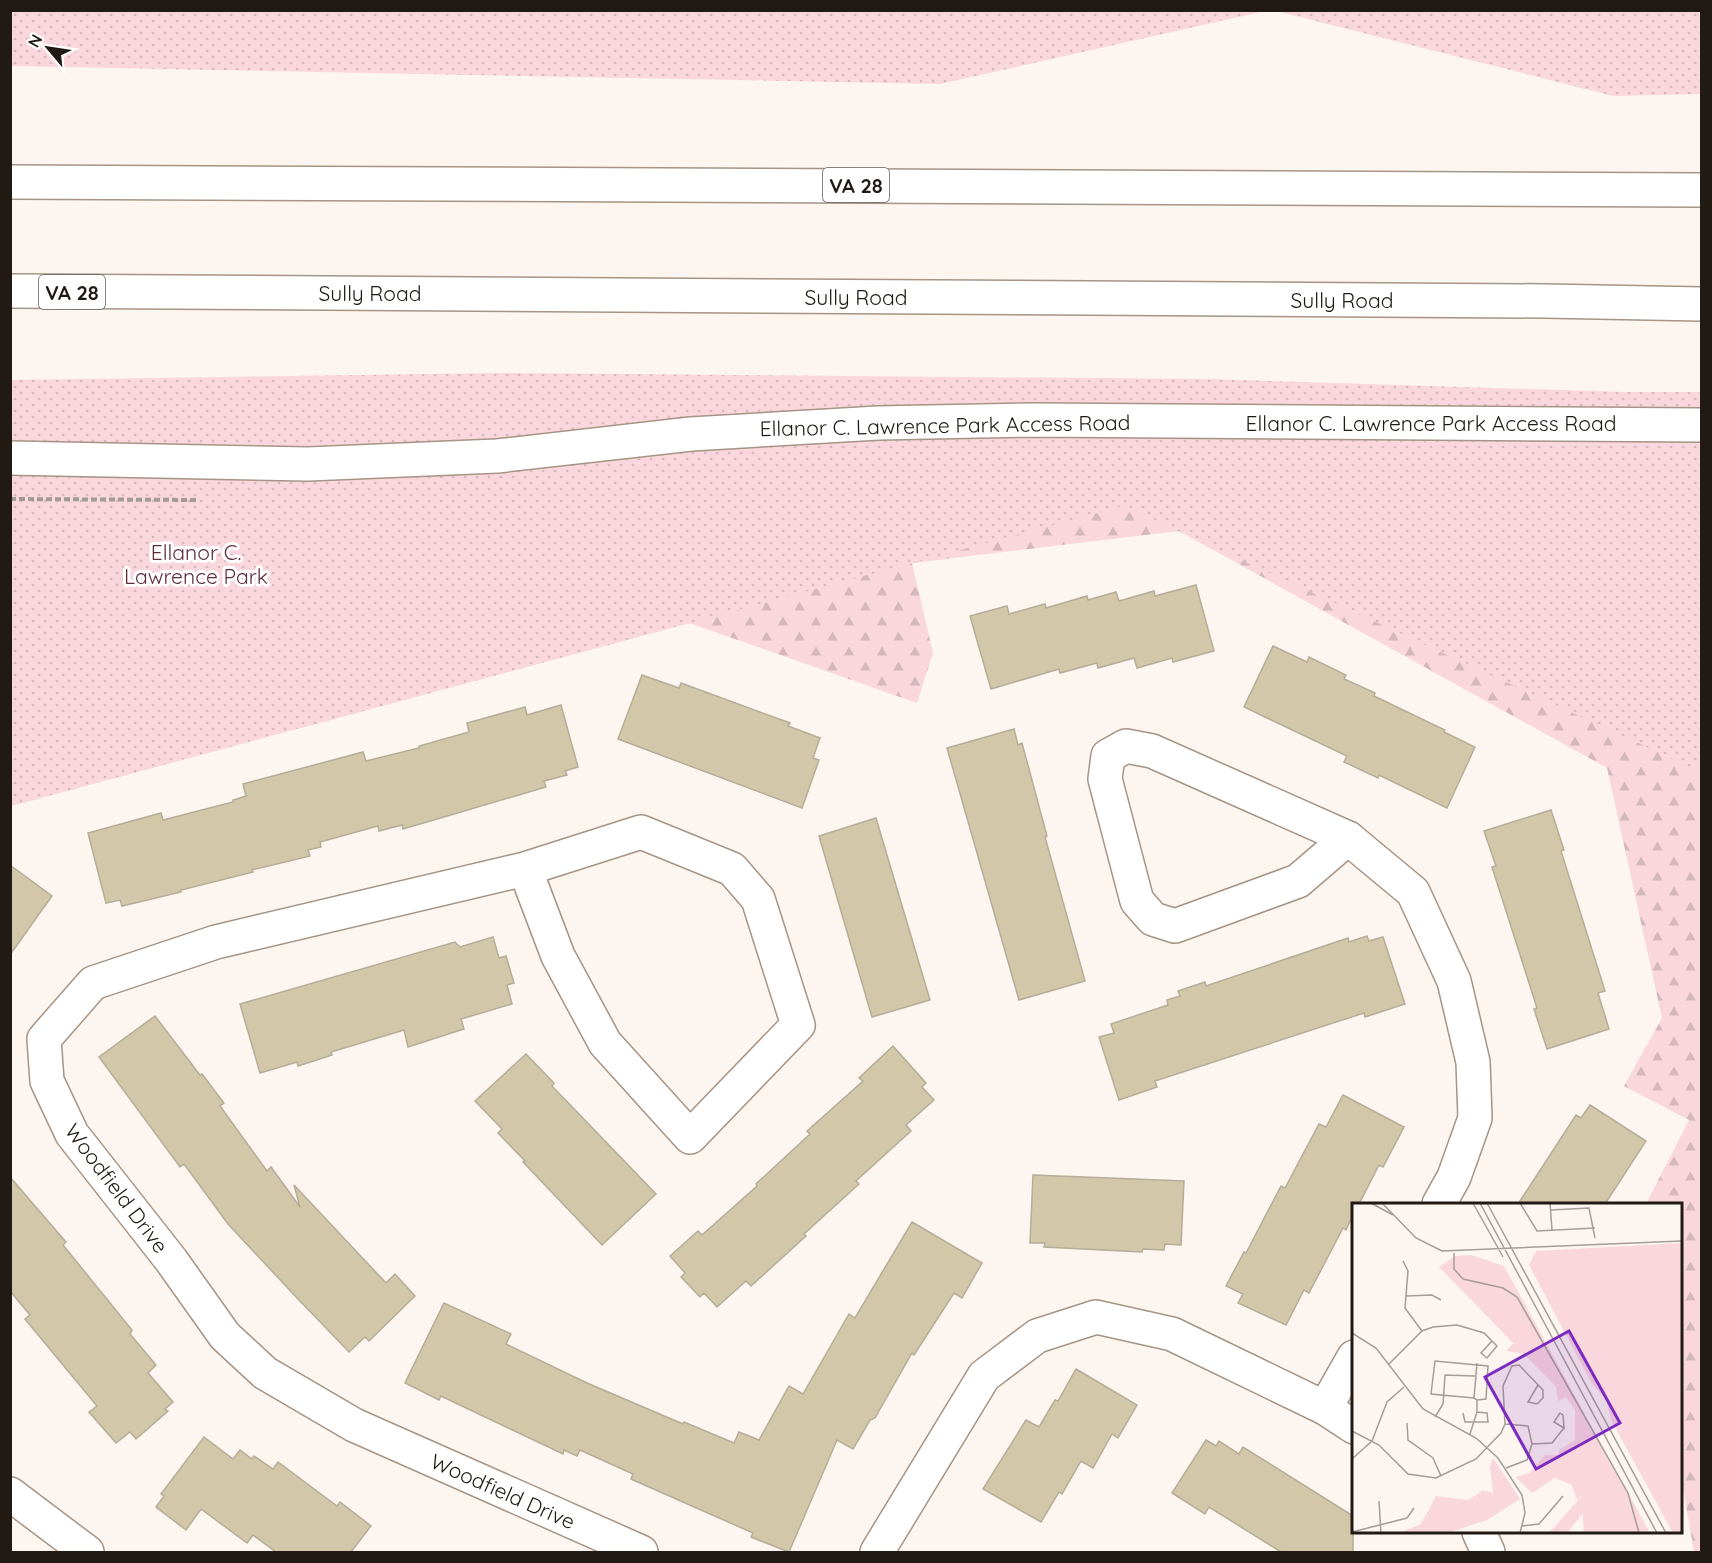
<svg xmlns="http://www.w3.org/2000/svg" width="1712" height="1563" font-family="Quicksand,sans-serif">
	<style>
		.forest { fill: url(#forest-firs) }
		.park { fill: url(#park-dots) }
		.building { fill: #d3c7a9; stroke: #b5ad98; stroke-width: 1.5 }
		.lines { fill: none; stroke-linecap: round; stroke-linejoin: round }
		.minor-casing { stroke: #a69485; stroke-width: 36 }
		.highway-casing { stroke: #a69485; stroke-width: 36 }
		.path { stroke: #a29a95; stroke-width: 4; stroke-dasharray: 6 3; stroke-linecap: butt }
		.minor { stroke: #fff; stroke-width: 33 }
		.highway { stroke: #fff; stroke-width: 33 }
		.labels { text-anchor: middle; dominant-baseline: central; stroke-width: 6; stroke-linejoin: round; paint-order: stroke }
		.shield { fill: #fff; stroke: #635e5a; stroke-width: 1.5 }
		.shield-label { font-size: 20px; font-weight: bold; fill: #201914 }
		.street-label { font-size: 21px; fill: #201914; stroke: #fff }
		.park-label { font-size: 21px; fill: #5e2d39; stroke: #fff }
		.inset-road { fill: none; stroke: #a59d97; stroke-width: 1.5 }
		.view { fill: #7b2cbf; fill-opacity: 0.15; stroke: #7b2cbf; stroke-width: 3 }
		.inset-edge { fill: none; stroke: #201914; stroke-width: 3 }
	</style>
	<defs>
		<pattern id="forest-firs" width="22" height="20" patternUnits="userSpaceOnUse" patternTransform="scale(1.5)"><rect width="22" height="20" fill="#f9d7dd"/><path d="M5 1l3.5 6h-7zM16 11l3.5 6h-7z" fill="#d5b8bd"/></pattern>
		<pattern id="park-dots" width="8" height="8" patternUnits="userSpaceOnUse" patternTransform="scale(1.5)"><rect width="8" height="8" fill="#f9d7dd"/><path d="M2 2h.1M6 6h.1" fill="none" stroke="#d5b8bd" stroke-width="1.8" stroke-linecap="round"/></pattern>
	</defs>
	<rect width="100%" height="100%" fill="#fdf5ef"/>
	<polygon class="forest" points="1056,481 1701,546 1701,1552 1694,1552 1681,1476 1680,1204 1646,1204 1689,1120 1624,1086 1662,1018 1607,768 1179,531 912,563 933,653 917,703 689,623 11,806"/>
	<g class="park">
		<polygon points="11,10 1265,10 1265,11 940,84 11,66"/>
		<polygon points="1276,11 1701,11 1701,94 1613,96"/>
		<polygon points="502,373 1209,379 1625,392 1701,392 1701,772 1124,506 11,806 11,380"/>
	</g>
	<g class="building">
		<polygon points="1196,585 1214,651 1173,662 1172,658 1137,668 1134,658 1098,668 1097,663 1060,673 1059,669 991,689 970,616 1007,606 1009,614 1045,604 1046,608 1087,596 1088,600 1116,592 1119,601 1154,591 1155,596"/>
		<polygon points="1273,646 1307,662 1309,657 1346,675 1344,679 1375,693 1374,696 1445,730 1444,732 1475,747 1447,808 1379,775 1378,778 1344,762 1347,756 1244,707"/>
		<polygon points="642,675 679,688 681,683 790,723 788,726 820,738 813,758 819,760 802,808 618,739"/>
		<polygon points="561,705 578,767 565,771 567,775 544,781 546,787 403,829 402,825 379,831 378,826 320,842 321,847 308,850 310,856 252,870 253,872 181,890 181,892 122,906 120,900 106,903 88,833 161,813 163,820 233,802 233,800 246,796 243,784 363,752 366,761 419,748 419,746 469,732 467,723 525,707 527,715"/>
		<polygon points="1014,729 1018,745 1022,743 1047,836 1045,837 1085,981 1019,1000 947,748"/>
		<polygon points="1551,810 1564,850 1561,851 1605,991 1598,993 1609,1029 1547,1049 1534,1009 1537,1008 1492,867 1496,866 1484,831"/>
		<polygon points="876,818 930,1000 872,1017 819,836"/>
		<polygon points="10,865 52,896 10,955"/>
		<polygon points="1367,936 1369,941 1383,937 1405,1004 1365,1017 1364,1013 1155,1081 1157,1087 1119,1100 1099,1037 1114,1033 1111,1024 1168,1005 1167,1000 1180,996 1178,991 1205,982 1206,986 1348,938 1349,942"/>
		<polygon points="493,937 499,958 506,956 514,983 507,985 512,1004 461,1019 464,1029 408,1047 404,1030 331,1052 332,1055 298,1066 297,1062 260,1073 240,1004 455,942 460,947"/>
		<polygon points="155,1016 200,1075 202,1074 224,1103 220,1106 267,1171 271,1167 300,1207 294,1185 386,1283 395,1274 415,1296 369,1341 365,1337 349,1352 297,1298 228,1224 184,1164 180,1167 99,1057"/>
		<polygon points="893,1046 926,1083 922,1087 934,1100 906,1125 911,1131 856,1181 859,1184 804,1234 806,1236 751,1286 746,1281 717,1307 704,1293 700,1297 681,1277 685,1273 670,1256 698,1231 702,1235 757,1186 756,1184 810,1134 807,1131 863,1081 859,1078"/>
		<polygon points="526,1054 554,1083 552,1086 656,1194 602,1245 523,1162 525,1161 498,1133 502,1129 475,1101"/>
		<polygon points="1343,1095 1404,1127 1383,1167 1379,1165 1359,1204 1353,1204 1353,1215 1346,1230 1343,1228 1309,1293 1304,1290 1286,1325 1238,1303 1243,1294 1226,1286 1244,1252 1246,1253 1281,1186 1285,1188 1319,1124 1326,1127"/>
		<polygon points="1590,1105 1646,1141 1605,1204 1518,1204 1576,1115 1581,1118"/>
		<polygon points="1033,1175 1184,1181 1181,1245 1165,1244 1164,1250 1143,1249 1142,1252 1044,1247 1045,1243 1030,1243"/>
		<polygon points="10,1177 66,1242 63,1245 132,1330 130,1334 156,1365 148,1373 173,1402 165,1409 168,1411 136,1439 130,1432 116,1443 89,1412 97,1406 25,1319 30,1315 10,1291"/>
		<polygon points="912,1222 982,1263 962,1298 954,1293 914,1355 912,1353 875,1418 870,1420 853,1449 837,1440 789,1552 751,1537 753,1533 631,1479 633,1474 580,1450 577,1456 564,1450 563,1454 441,1396 439,1400 405,1383 444,1303 511,1334 506,1344 587,1383 683,1424 684,1422 734,1443 739,1432 759,1440 789,1386 803,1394 849,1314 855,1318"/>
		<polygon points="1076,1369 1137,1405 1118,1438 1112,1434 1093,1468 1081,1461 1062,1494 1059,1492 1041,1522 983,1489 1026,1420 1039,1427 1055,1400 1058,1401"/>
		<polygon points="204,1437 233,1459 240,1450 252,1459 254,1456 273,1469 278,1462 337,1506 340,1502 371,1526 351,1552 276,1552 253,1535 247,1543 201,1509 186,1530 156,1507 164,1496 161,1494"/>
		<polygon points="1206,1440 1216,1446 1219,1441 1239,1454 1243,1447 1353,1516 1353,1552 1281,1552 1209,1507 1205,1514 1172,1493"/>
	</g>
	<g class="lines">
		<defs>
			<g id="minor">
				<polyline points="10,458 308,464 497,456 691,434 878,423 1035,420 1702,425"/>
				<polygon points="1126,746 1152,751 1348,838 1298,881 1175,926 1153,919 1137,901 1105,779 1108,756"/>
				<polyline points="1348,838 1413,892 1454,981 1473,1062 1475,1118 1454,1177 1439,1204"/>
				<polyline points="525,869 558,956 605,1043 690,1137 798,1025 758,899 732,869 641,832 525,869 216,942 93,983 44,1039 47,1081 72,1134 171,1260 225,1336 265,1373 354,1425 641,1552"/>
				<polyline points="1325,1408 1354,1357"/>
				<polyline points="10,1494 87,1552"/>
				<polyline points="1479,1532 1488,1552"/>
				<polyline points="877,1552 984,1376 1037,1336 1096,1317 1172,1334 1325,1408 1354,1427"/>
			</g>
			<g id="highway">
				<polyline points="10,182 1702,190"/>
				<polyline points="10,291 1545,301 1702,304"/>
			</g>
		</defs>
		<use href="#minor" class="minor-casing"/>
		<use href="#highway" class="highway-casing"/>
		<polyline class="path" points="10,499 196,500"/>
		<use href="#minor" class="minor"/>
		<use href="#highway" class="highway"/>
	</g>
	<g class="labels">
		<g class="shield">
			<rect x="823" y="168" width="66" height="34" rx="4.5"/>
			<rect x="39" y="275" width="66" height="34" rx="4.5"/>
		</g>
		<g class="shield-label">
			<text x="856" y="185">VA 28</text>
			<text x="72" y="292">VA 28</text>
		</g>
		<g class="street-label">
			<text x="370" y="293">Sully Road</text>
			<text x="856" y="297">Sully Road</text>
			<text x="1342" y="300">Sully Road</text>
			<text x="1431" y="423">Ellanor C. Lawrence Park Access Road</text>
			<text transform="translate(945 425) rotate(-1)">Ellanor C. Lawrence Park Access Road</text>
			<text transform="translate(117 1188) rotate(53)">Woodfield Drive</text>
			<text transform="translate(503 1491) rotate(24)">Woodfield Drive</text>
		</g>
		<g class="park-label">
			<text x="196" y="552">Ellanor C.<tspan x="196" dy="24">Lawrence Park</tspan></text>
		</g>
	</g>
	<g transform="translate(1352 1203)">
		<rect width="330" height="330" fill="#fdf5ef"/>
		<path d="M 235,287 L 239,300 L 215,330 L 197,330 Z" fill="#f9d7dd"/>
		<path d="M 145,88 L 225,202 L 235,287 L 225,297 L 220,282 L 203,275 L 180,290 L 164,274 L 177,270 L 193,252 L 207,252 L 207,247 L 223,237 L 223,207 L 214,194 L 206,198 L 204,183 L 173,151 L 154,148 L 162,140 L 116,93 ZM 141,255 L 168,296 L 135,317 L 95,330 L 47,330 L 69,321 L 84,293 L 117,297 L 131,287 L 141,290 L 138,264 Z" fill="#f9d7dd"/>
		<path d="M 330,40 L 330,330 L 321,330 L 259,217 L 254,196 L 240,181 L 177,62 L 184,48 ZM 119,52 L 152,63 L 298,330 L 232,330 L 223,203 L 87,64 L 103,53 Z" fill="#f9d7dd"/>
		<path class="inset-road" d="M 19,0 L 41,12M 30,0 L 64,35 L 90,48 L 330,38M 121,0 L 151,54M 128,0 L 305,330M 135,0 L 314,330M 168,0 L 185,28 L 243,25M 198,0 L 200,27M 199,7 L 237,5 L 243,35M 102,50 L 102,66 L 111,76 L 151,85 L 165,94 L 276,290 L 287,330M 51,58 L 56,68 L 53,105 L 70,128M 54,93 L 80,92 L 89,97M 0,130 L 24,145 L 71,206 L 124,235 L 146,255 L 170,292 L 173,310 L 168,330M 36,162 L 70,128 L 81,124 L 105,122 L 132,130 L 145,143 L 135,155 L 129,150 L 140,138M 122,195 L 79,191 L 83,158 L 136,163 L 134,196 L 125,197M 111,210 L 113,219 L 136,219 L 135,210 L 125,209M 208,210 L 211,212 L 212,225 L 202,219 ZM 83,214 L 91,201 L 93,172 L 123,173M 55,220 L 56,237 L 81,255 L 89,273M 153,221 L 176,223 L 180,241 L 175,257 L 154,265M 0,228 L 27,242 L 56,271 L 84,275 L 124,256 L 149,230 L 153,221 L 151,183 L 160,163 L 167,162 L 191,187 L 191,195 L 185,201 L 176,199 L 186,182M 118,231 L 125,209 L 125,197 L 122,195 L 125,160M 180,241 L 200,240 L 212,225M 0,256 L 20,238 L 35,199 L 52,184M 27,298 L 29,330M 170,323 L 187,321 L 211,293M 0,329 L 55,315 L 62,305"/>
		<path class="view" d="M 217,128 L 268,220 L 184,266 L 133,174 Z"/>
		<rect width="330" height="330" class="inset-edge"/>
	</g>
	<rect width="1712" height="1563" fill="none" stroke="#201914" stroke-width="24"/>
	<g transform="translate(48 48) rotate(299)" stroke="#ffffff" stroke-width="4.5" paint-order="stroke">
	<path d="M0-4.5L10 22L0 15L-10 22Z" fill="#201914"/>
	<text y="-9" font-size="16" font-weight="bold" text-anchor="middle" fill="#201914">N</text>
	</g>
</svg>
